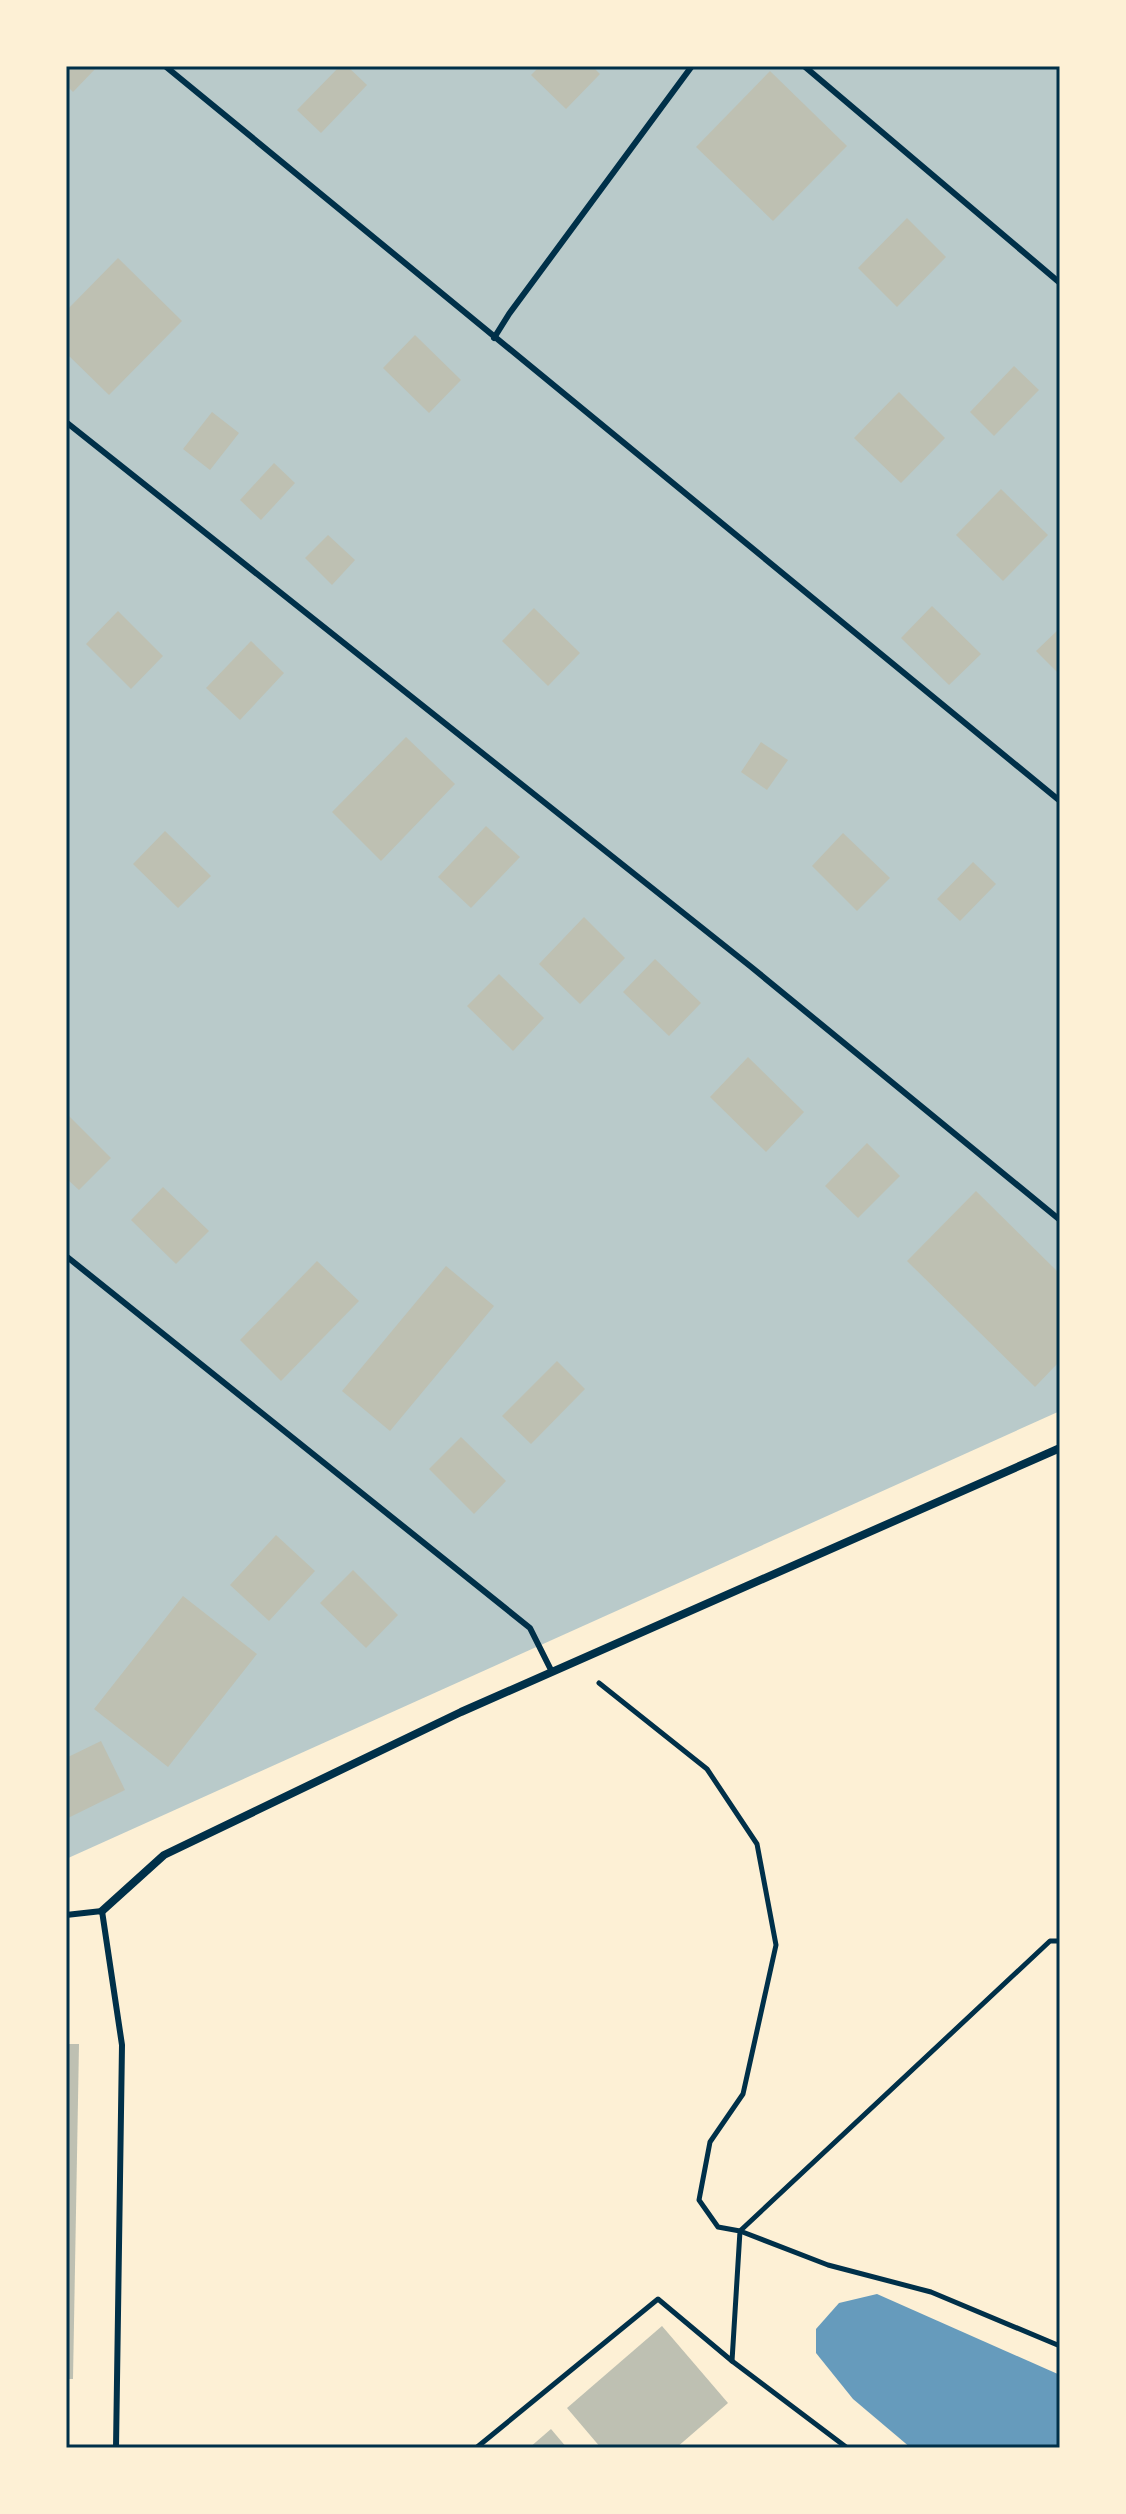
<svg xmlns="http://www.w3.org/2000/svg" width="1126" height="2514" font-family="Barlow,sans-serif">
	<style>
		.green { fill: #b9caca }
		.water { fill: #669bbc }
		.building { fill: #bec0b2 }
		.lines { fill: none; stroke-linecap: round; stroke-linejoin: round }
		.path { stroke: #003049; stroke-width: 5 }
		.service { stroke: #003049; stroke-width: 6 }
		.minor { stroke: #003049; stroke-width: 8 }
		.neatline { fill: none; stroke: #003049; stroke-width: 3 }
	</style>
	<rect width="100%" height="100%" fill="#fdf0d5"/>
	<polygon class="green" points="66,66 1060,66 1060,1411 66,1859"/>
	<polygon class="water" points="877,2294 1060,2375 1060,2448 911,2448 853,2399 816,2353 816,2329 839,2303"/>
	<g class="building">
		<polygon points="66,66 98,66 73,92 66,85"/>
		<polygon points="340,66 347,66 367,85 321,133 297,110"/>
		<polygon points="540,66 592,66 600,74 566,109 531,75"/>
		<polygon points="770,71 847,146 773,221 696,147"/>
		<polygon points="907,218 946,257 897,307 858,268"/>
		<polygon points="118,258 182,321 109,395 66,353 66,311"/>
		<polygon points="415,335 461,380 429,413 383,368"/>
		<polygon points="1014,366 1039,390 994,436 970,412"/>
		<polygon points="899,392 945,438 901,483 854,438"/>
		<polygon points="212,412 239,433 210,470 183,449"/>
		<polygon points="274,463 295,483 261,520 240,500"/>
		<polygon points="1001,489 1048,535 1003,581 956,535"/>
		<polygon points="328,535 355,560 332,585 305,558"/>
		<polygon points="932,606 981,654 949,685 901,638"/>
		<polygon points="534,608 580,653 548,686 502,641"/>
		<polygon points="118,611 163,656 131,689 86,644"/>
		<polygon points="1060,628 1060,675 1036,651"/>
		<polygon points="251,641 284,673 240,720 206,688"/>
		<polygon points="406,737 455,784 381,861 332,812"/>
		<polygon points="761,742 788,760 767,790 741,772"/>
		<polygon points="486,826 520,857 471,908 438,877"/>
		<polygon points="165,831 211,876 178,908 133,864"/>
		<polygon points="843,833 890,878 857,911 812,866"/>
		<polygon points="973,862 996,884 960,921 937,899"/>
		<polygon points="584,917 625,958 580,1004 539,964"/>
		<polygon points="655,959 701,1003 669,1036 623,992"/>
		<polygon points="499,974 544,1018 513,1051 467,1006"/>
		<polygon points="748,1057 804,1112 766,1152 710,1097"/>
		<polygon points="66,1113 111,1158 79,1190 66,1178"/>
		<polygon points="867,1143 900,1176 858,1218 825,1186"/>
		<polygon points="163,1187 209,1231 176,1264 131,1220"/>
		<polygon points="976,1191 1060,1274 1060,1361 1035,1387 907,1261"/>
		<polygon points="317,1261 359,1301 281,1381 240,1340"/>
		<polygon points="446,1266 494,1306 390,1431 342,1391"/>
		<polygon points="557,1361 585,1389 531,1444 502,1416"/>
		<polygon points="461,1437 506,1481 474,1514 429,1469"/>
		<polygon points="276,1535 315,1571 269,1621 230,1585"/>
		<polygon points="353,1570 398,1615 366,1648 320,1603"/>
		<polygon points="183,1596 257,1654 168,1767 94,1709"/>
		<polygon points="101,1741 125,1790 66,1819 66,1758"/>
		<polygon points="66,2044 79,2044 73,2379 66,2379"/>
		<polygon points="662,2326 728,2403 676,2448 601,2448 567,2408"/>
		<polygon points="551,2429 567,2448 529,2448"/>
	</g>
	<g class="lines">
		<g class="path">
			<polyline points="1060,1941 1050,1941 740,2231 828,2265 931,2292 1060,2346"/>
			<polyline points="732,2361 846,2447"/>
			<polyline points="476,2448 658,2299 732,2361 740,2231 718,2227 699,2200 710,2142 743,2094 776,1945 757,1844 707,1769 599,1683"/>
		</g>
		<g class="service">
			<polyline points="165,66 1060,801"/>
			<polyline points="804,66 1060,283"/>
			<polyline points="494,338 509,314 692,66"/>
			<polyline points="66,422 750,966 1060,1220"/>
			<polyline points="66,1256 530,1628 552,1672"/>
			<polyline points="66,1915 102,1911 122,2045 116,2448"/>
		</g>
		<polyline class="minor" points="102,1911 164,1855 461,1712 1060,1448"/>
	</g>
	<rect width="1126" height="2514" fill="none" stroke="#fdf0d5" stroke-width="136"/>
	<rect x="68" y="68" width="990" height="2378" class="neatline"/>
</svg>
